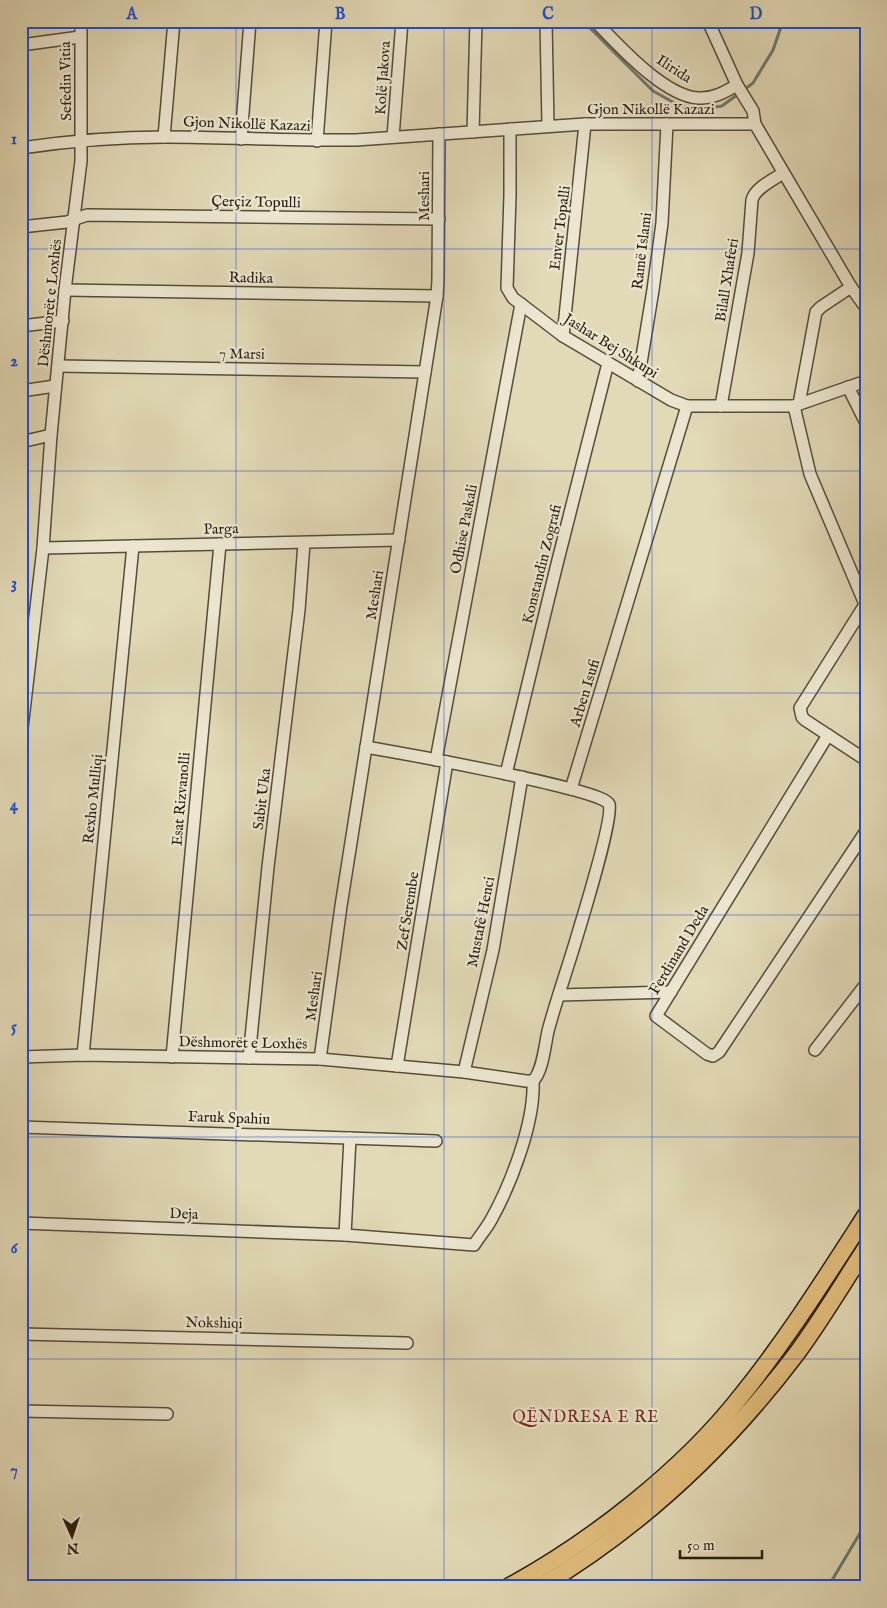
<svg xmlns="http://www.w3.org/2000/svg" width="887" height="1608" font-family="'IM FELL English',serif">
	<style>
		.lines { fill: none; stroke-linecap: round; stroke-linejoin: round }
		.stream { stroke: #697b71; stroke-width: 3 }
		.minor-casing { stroke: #564c3a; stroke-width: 14 }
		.highway-casing { stroke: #271d11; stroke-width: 19 }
		.minor { stroke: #ece6d0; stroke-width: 11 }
		.highway { stroke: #e1bc7b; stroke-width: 16 }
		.grid { fill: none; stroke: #1d4ed8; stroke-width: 1; stroke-opacity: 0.55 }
		.labels { text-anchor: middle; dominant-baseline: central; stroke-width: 4.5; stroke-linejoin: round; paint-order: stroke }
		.street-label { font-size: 15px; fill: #271d11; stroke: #ece6d0 }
		.neighbourhood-label { font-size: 16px; letter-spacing: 1px; fill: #7a1f14; stroke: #ece6d0 }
		.neatline { fill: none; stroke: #1d4ed8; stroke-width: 2 }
		.grid-label { font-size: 16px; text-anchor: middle; font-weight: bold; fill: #1d4ed8 }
	</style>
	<rect width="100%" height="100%" fill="#e2d9b6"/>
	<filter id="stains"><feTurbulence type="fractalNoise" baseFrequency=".004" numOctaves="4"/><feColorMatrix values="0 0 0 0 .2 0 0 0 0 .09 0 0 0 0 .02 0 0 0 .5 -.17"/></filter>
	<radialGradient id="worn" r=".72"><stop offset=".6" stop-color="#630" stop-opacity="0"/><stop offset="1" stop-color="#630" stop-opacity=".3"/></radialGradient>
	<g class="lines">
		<g class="stream">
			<polyline points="583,21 653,91 678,105 698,109 722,106 753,83 773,50 783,21"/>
			<polyline points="828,1587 866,1523"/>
		</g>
		<defs>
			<g id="minor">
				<polyline points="546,21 548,126"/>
				<path d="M 595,21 C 618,45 664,96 698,98 C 713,99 725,92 737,85"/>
				<polyline points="708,21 737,85 753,111 755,124 851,287 866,308"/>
				<polyline points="21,45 80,37"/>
				<polyline points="510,129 510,195 507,288 513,298 563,336 671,400 687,406 794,406 866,381"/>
				<polyline points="473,132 476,21"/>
				<polyline points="164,137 174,21"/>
				<polyline points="393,137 402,21"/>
				<polyline points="241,139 250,21"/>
				<polyline points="317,141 326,21"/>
				<path d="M 21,148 C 69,141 117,137 165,137 C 229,137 292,141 356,140 L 585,124 L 755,124"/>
				<polyline points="21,227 67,222 87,215 439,219"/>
				<polyline points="65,290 437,296"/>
				<polyline points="21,326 63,321"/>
				<polyline points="563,336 585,124"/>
				<polyline points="58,366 425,372"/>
				<polyline points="638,381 653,290 662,223 667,124"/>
				<polyline points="848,387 866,423"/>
				<polyline points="21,391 55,386"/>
				<polyline points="799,404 816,312 821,307 851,287"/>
				<path d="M 721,406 L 748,253 L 752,200 C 755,188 773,180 783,173"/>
				<polyline points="794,406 810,474 865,604"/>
				<polyline points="21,442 51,435"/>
				<polyline points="43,548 399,540"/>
				<polyline points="866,603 800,708 802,717 805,720 866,760"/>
				<polyline points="828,735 656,1016 707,1054 713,1056 719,1052 866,831"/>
				<polyline points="21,737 43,548 51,435 65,290 81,161 81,21"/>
				<polyline points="436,760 521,304"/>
				<polyline points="506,774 556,568 608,363"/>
				<polyline points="571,789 687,406"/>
				<polyline points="559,995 671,992"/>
				<polyline points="815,1050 866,984"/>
				<polyline points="83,1055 133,546"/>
				<path d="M 21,1057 L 83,1055 L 320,1059 L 464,1072 L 526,1081 L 533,1081 C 543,1071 545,1044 548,1031 C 556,1001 566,973 575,943 C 581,923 614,817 609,804 C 603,789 395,752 366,747"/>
				<polyline points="172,1057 220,544"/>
				<polyline points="249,1058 268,867 299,610 304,543"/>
				<polyline points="320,1059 341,906 437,296 438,280 439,134"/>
				<polyline points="397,1066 447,762"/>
				<polyline points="464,1072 493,950 522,777"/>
				<polyline points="21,1127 436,1141"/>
				<path d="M 21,1223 L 345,1235 L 474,1245 C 479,1237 486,1229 491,1220 C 511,1184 535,1122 533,1081"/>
				<polyline points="345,1235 350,1138"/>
				<polyline points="21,1334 407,1343"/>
				<polyline points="21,1411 167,1414"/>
			</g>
			<g id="highway">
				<path d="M 508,1587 C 591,1542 683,1470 741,1396 C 787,1339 826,1277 866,1215"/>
				<path d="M 540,1587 C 641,1527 726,1447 797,1353 C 822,1319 843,1283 866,1248"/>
			</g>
		</defs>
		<use href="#minor" class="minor-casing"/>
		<use href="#highway" class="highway-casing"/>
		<use href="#minor" class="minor"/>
		<use href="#highway" class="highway"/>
	</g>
	<path class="grid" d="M 236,21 L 236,1587M 444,21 L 444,1587M 652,21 L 652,1587M 21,249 L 866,249M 21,471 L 866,471M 21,693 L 866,693M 21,915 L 866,915M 21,1137 L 866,1137M 21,1359 L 866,1359"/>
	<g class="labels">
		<g class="street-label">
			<text transform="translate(674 69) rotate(33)">Ilirida</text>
			<text transform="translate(383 78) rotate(-86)">Kolë Jakova</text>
			<text transform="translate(66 81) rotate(-91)">Sefedin Vitia</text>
			<text x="651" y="109">Gjon Nikollë Kazazi</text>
			<text transform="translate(247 124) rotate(2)">Gjon Nikollë Kazazi</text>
			<text transform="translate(424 196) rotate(-90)">Meshari</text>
			<text transform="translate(256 202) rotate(1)">Çerçiz Topulli</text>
			<text transform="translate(560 228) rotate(-83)">Enver Topalli</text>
			<text transform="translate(642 251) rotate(-83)">Ramë Islami</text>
			<text transform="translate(251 278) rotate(1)">Radika</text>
			<text transform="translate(727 280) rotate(-81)">Bilall Xhaferi</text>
			<text transform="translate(50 303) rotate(-84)">Dëshmorët e Loxhës</text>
			<text transform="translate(611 346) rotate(32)">Jashar Bej Shkupi</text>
			<text transform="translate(242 354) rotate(1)">7 Marsi</text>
			<text transform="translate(221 529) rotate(-1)">Parga</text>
			<text transform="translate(464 529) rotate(-79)">Odhise Paskali</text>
			<text transform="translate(542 564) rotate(-76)">Konstandin Zografi</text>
			<text transform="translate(375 595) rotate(-81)">Meshari</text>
			<text transform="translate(585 693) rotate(-73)">Arben Isufi</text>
			<text transform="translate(93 799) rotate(-84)">Rexho Mulliqi</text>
			<text transform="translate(181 799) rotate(-85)">Esat Rizvanolli</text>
			<text transform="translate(262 799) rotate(-83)">Sabit Uka</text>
			<text transform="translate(408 911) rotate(-81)">Zef Serembe</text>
			<text transform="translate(481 922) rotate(-79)">Mustafë Henci</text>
			<text transform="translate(679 950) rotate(-59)">Ferdinand Deda</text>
			<text transform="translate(314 996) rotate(-82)">Meshari</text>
			<text transform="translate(243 1043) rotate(1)">Dëshmorët e Loxhës</text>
			<text transform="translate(229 1118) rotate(2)">Faruk Spahiu</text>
			<text transform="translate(184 1214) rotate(2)">Deja</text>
			<text transform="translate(214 1323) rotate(1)">Nokshiqi</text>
		</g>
		<g class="neighbourhood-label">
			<text x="586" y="1418">QËNDRESA E RE</text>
		</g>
	</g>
	<rect width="887" height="1608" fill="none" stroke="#e2d9b6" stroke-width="55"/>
	<g transform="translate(72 1536) rotate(177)" stroke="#ece6d0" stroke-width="4" paint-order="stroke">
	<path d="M0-4L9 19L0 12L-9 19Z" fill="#271d11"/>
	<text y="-8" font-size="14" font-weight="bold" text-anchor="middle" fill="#271d11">N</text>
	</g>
	<path d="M680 1550v8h82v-8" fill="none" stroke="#271d11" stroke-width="2.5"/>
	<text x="687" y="1550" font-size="15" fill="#271d11" stroke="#ece6d0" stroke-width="4" paint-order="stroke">50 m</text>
	<rect x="28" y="28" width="832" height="1552" class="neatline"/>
	<g class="grid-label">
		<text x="132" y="19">A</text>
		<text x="340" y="19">B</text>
		<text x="548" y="19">C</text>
		<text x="756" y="19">D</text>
		<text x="14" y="144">1</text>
		<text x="14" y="366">2</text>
		<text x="14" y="588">3</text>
		<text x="14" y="810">4</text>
		<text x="14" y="1032">5</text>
		<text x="14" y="1253">6</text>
		<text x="14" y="1475">7</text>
	</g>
	<rect width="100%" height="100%" filter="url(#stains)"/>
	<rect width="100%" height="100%" fill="url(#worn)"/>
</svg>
